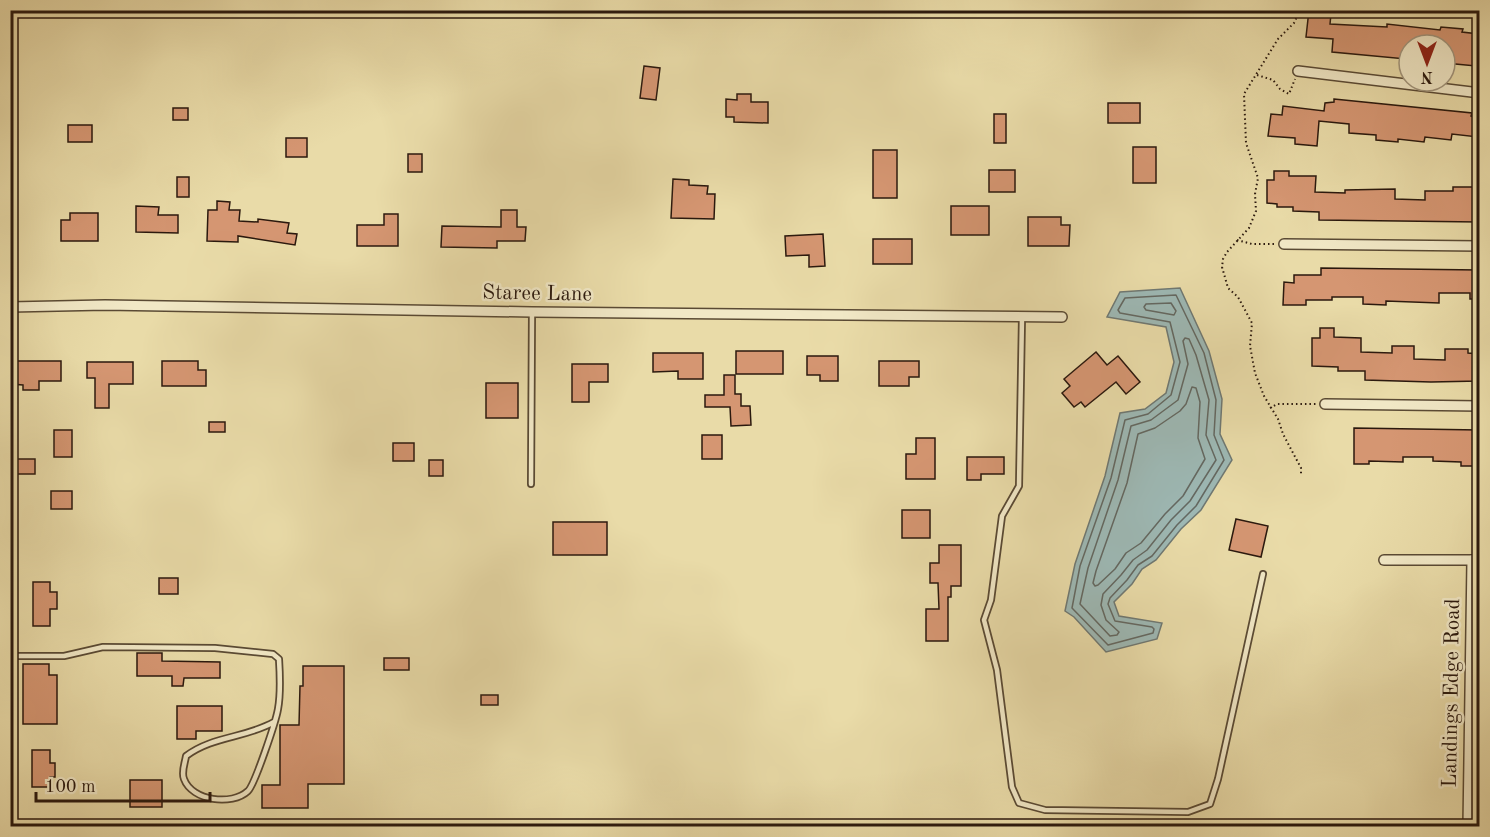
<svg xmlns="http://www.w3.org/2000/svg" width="1490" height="837" font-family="'Old Standard TT',serif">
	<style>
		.water { fill: #9db8b4; stroke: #6f7872; stroke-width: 1.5 }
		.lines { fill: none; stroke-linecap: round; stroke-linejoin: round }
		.shore { stroke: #646861; stroke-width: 1.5 }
		.building { fill: #d59672; stroke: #2b190e; stroke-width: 1.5 }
		.service-casing { stroke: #5a4a34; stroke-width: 8 }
		.minor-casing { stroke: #5a4a34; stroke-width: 12 }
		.path { stroke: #2b190e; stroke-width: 2; stroke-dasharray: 1.5 3; stroke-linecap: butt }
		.service { stroke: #f1e8c6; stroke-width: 4.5 }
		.minor { stroke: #f1e8c6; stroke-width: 9 }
		.labels { text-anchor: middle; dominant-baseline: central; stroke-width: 5; stroke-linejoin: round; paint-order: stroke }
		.street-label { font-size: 21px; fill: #2b190e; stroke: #f1e8c6 }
	</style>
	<rect width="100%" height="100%" fill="#e9dba8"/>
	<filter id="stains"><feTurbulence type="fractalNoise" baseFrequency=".00333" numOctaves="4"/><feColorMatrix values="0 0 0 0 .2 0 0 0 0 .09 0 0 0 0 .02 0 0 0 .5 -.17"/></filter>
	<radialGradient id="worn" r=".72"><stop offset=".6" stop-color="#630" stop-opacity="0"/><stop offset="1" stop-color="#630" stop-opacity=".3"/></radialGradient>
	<polygon class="water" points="1180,288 1209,351 1222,399 1220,434 1232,460 1201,510 1181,529 1156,560 1142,569 1132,584 1114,602 1119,616 1162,623 1157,639 1106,652 1074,617 1065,611 1075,564 1105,476 1120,413 1145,409 1166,393 1174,362 1166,327 1107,317 1120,292"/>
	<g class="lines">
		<g class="shore">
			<polygon points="1176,295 1204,353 1216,400 1214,435 1224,460 1196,506 1177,525 1152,556 1138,565 1127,580 1110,598 1108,604 1115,621 1152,627 1154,629 1153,633 1108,645 1072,608 1080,566 1111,478 1125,420 1148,414 1171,395 1180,362 1170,322 1120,313 1118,310 1125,298"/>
			<polygon points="1171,303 1176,311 1174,315 1146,310 1144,307 1146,304"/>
			<polygon points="1185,338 1189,339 1196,355 1209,400 1206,435 1216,460 1190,501 1171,520 1147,550 1133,560 1121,575 1103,594 1101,605 1106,620 1119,632 1117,635 1110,636 1080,604 1088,568 1118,480 1131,426 1151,420 1178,400 1188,364 1183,341"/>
			<polygon points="1192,387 1196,388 1200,402 1198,438 1205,459 1183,496 1165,514 1141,543 1126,553 1115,569 1098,585 1095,586 1093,583 1096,571 1127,483 1138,434 1155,428 1180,411 1186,404"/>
		</g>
	</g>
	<g class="building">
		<polygon points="1309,10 1323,10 1323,13 1331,14 1330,24 1387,27 1387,24 1440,30 1441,27 1463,29 1462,32 1479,34 1479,63 1476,62 1476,66 1445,63 1445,45 1407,45 1406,59 1332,52 1333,39 1306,37"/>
		<polygon points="644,66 660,68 656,100 640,98"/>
		<polygon points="737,94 751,94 751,102 768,102 768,123 734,122 734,117 726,117 726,99 737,100"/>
		<polygon points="1334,99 1472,113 1471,116 1479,119 1478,137 1452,134 1451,140 1425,137 1424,142 1398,139 1398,142 1376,140 1376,135 1349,133 1349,124 1319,121 1317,146 1295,144 1295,138 1268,136 1271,114 1282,115 1283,106 1324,111 1325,103 1334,102"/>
		<rect x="1108" y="103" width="32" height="20"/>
		<rect x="173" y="108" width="15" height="12"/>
		<rect x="994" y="114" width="12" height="29"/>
		<rect x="68" y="125" width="24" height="17"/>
		<rect x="286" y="138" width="21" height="19"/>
		<rect x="1133" y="147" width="23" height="36"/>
		<rect x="873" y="150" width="24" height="48"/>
		<rect x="408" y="154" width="14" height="18"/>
		<rect x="989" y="170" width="26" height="22"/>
		<polygon points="1274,171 1289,171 1289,176 1316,176 1315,192 1345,193 1345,190 1395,189 1395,199 1425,200 1425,191 1453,191 1453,187 1476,187 1476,190 1479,190 1479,222 1319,220 1319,212 1293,211 1293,207 1277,207 1277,204 1267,203 1267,180 1274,180"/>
		<rect x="177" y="177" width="12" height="20"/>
		<polygon points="673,179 689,180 689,185 708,186 707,194 715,194 714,219 671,218"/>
		<polygon points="217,201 230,202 229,210 240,210 239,221 258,222 258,219 289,223 287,233 297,234 295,245 238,236 238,242 207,241 208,210 217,210"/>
		<polygon points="136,206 159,207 158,215 178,215 178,233 136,232"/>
		<rect x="951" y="206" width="38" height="29"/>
		<polygon points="501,210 517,210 517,227 526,227 525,241 497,241 497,248 441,247 442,226 501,227"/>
		<polygon points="70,213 98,213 98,241 61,241 61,220 70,220"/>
		<polygon points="384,214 398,214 398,246 357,246 357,225 384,225"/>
		<polygon points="1028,217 1061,217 1061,225 1070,225 1069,246 1028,246"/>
		<polygon points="823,234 825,266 809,267 809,255 786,256 785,236"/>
		<rect x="873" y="239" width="39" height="25"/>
		<polygon points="1321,268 1479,270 1479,299 1470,299 1470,293 1439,293 1439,303 1386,301 1386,305 1363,304 1363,297 1332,297 1332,300 1306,300 1306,305 1283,305 1284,282 1294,283 1294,275 1321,275"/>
		<polygon points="1320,328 1334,328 1334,337 1361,338 1361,352 1392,353 1392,346 1414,346 1414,359 1445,360 1445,349 1468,349 1468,353 1479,354 1479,381 1431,382 1365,380 1365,371 1338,371 1338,367 1312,366 1312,338 1320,338"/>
		<rect x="736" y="351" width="47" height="23"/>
		<polygon points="1096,352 1107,365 1118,356 1140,382 1126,394 1116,382 1085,407 1081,402 1074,407 1062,393 1070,386 1064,379"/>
		<polygon points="653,353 703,353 703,379 678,379 678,371 653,372"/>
		<polygon points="807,356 838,356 838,381 820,381 820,375 807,375"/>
		<polygon points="10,361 61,361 61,381 39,381 39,390 23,390 23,385 10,384"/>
		<polygon points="162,361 198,361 198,370 206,370 206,386 162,386"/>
		<polygon points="879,361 919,361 919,377 909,377 909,386 879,386"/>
		<polygon points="87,362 133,362 133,384 109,384 109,408 95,408 95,378 87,378"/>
		<polygon points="572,364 608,364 608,382 589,382 589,402 572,402"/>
		<polygon points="724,375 735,375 735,394 741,394 741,406 750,406 751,425 731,426 730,407 705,407 705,395 724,395"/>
		<rect x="486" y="383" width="32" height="35"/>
		<rect x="209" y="422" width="16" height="10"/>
		<polygon points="1354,428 1479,430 1479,466 1461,466 1461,462 1433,461 1433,457 1403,457 1403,462 1369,461 1369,464 1354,464"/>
		<rect x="54" y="430" width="18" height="27"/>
		<rect x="702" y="435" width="20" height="24"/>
		<polygon points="916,438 935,438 935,479 906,479 906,454 916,454"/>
		<rect x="393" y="443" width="21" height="18"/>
		<polygon points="967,457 1004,457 1004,474 981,474 981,480 967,480"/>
		<rect x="10" y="459" width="25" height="15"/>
		<rect x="429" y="460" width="14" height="16"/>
		<rect x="51" y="491" width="21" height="18"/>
		<rect x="902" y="510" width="28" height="28"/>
		<polygon points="1236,519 1268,526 1261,557 1229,550"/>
		<rect x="553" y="522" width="54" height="33"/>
		<polygon points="939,545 961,545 961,586 951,586 951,597 948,597 948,641 926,641 926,609 939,609 938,583 930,583 930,563 939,563"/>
		<rect x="159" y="578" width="19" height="16"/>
		<polygon points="33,582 50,582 50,592 57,592 57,609 50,609 50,626 33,626"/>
		<polygon points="137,653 162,653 162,661 220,662 220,678 184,678 183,686 172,686 172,676 137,676"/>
		<rect x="384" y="658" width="25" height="12"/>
		<polygon points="23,664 49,664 49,675 57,675 57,724 23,724"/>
		<polygon points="303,666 344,666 344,784 308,784 308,808 262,808 262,785 280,785 280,725 299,725 300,686 303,686"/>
		<rect x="481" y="695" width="17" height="10"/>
		<polygon points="177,706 222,706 222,731 196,731 196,739 177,739"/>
		<polygon points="32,750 50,750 50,763 55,763 55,777 50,777 50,787 32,787"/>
		<rect x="130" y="780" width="32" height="27"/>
	</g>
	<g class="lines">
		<defs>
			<g id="service">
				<polyline points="1022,317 1019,486 1002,516 991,600 984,620 997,670 1012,787 1019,803 1045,810 1188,812 1210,804 1218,779 1263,574"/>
				<polyline points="531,484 532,312"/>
				<path d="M 10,656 L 64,656 L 103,647 L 215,648 L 273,654 L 279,659 C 280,675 281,693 278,709 C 276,721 255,784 248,791 C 232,806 192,801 184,779 C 181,772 185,763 186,756 C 212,736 246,738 274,722"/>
			</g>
			<g id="minor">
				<polyline points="1298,71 1480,93"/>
				<polyline points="1284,244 1480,246"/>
				<polyline points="10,307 105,305 532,312 1062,317"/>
				<polyline points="1325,404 1480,406"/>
				<polyline points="1384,560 1480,560"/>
				<polyline points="1468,826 1472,560"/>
			</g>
		</defs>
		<use href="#service" class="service-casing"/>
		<use href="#minor" class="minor-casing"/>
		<g class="path">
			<polyline points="1300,10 1294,23 1278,39 1244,94 1246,143 1258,178 1255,194 1256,211 1249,228 1227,252 1223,259 1222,267 1228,288 1238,297 1252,323 1250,346 1255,373 1264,396 1278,419 1283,434 1301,468 1301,475"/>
			<polyline points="1257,75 1273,80 1280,89 1289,94 1295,79"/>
			<polyline points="1237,240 1252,244 1275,244"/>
			<polyline points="1270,408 1277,404 1317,404"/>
		</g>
		<use href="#service" class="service"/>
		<use href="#minor" class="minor"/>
	</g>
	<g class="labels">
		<g class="street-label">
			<text transform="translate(537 294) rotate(1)">Staree Lane</text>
			<text transform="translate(1452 693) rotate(-89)">Landings Edge Road</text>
		</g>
	</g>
	<rect width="1490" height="837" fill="none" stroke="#e9dba8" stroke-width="36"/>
	<rect x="12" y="12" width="1466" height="813" fill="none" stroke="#2b190e" stroke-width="3"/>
	<rect x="18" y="18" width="1454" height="801" fill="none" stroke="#2b190e" stroke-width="1.5"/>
	<g transform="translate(1427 63) rotate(180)"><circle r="28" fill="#f1e8c6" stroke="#a2957c" stroke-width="1.5"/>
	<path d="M0-4.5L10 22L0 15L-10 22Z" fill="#8f2418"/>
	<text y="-9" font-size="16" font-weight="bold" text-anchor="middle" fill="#2b190e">N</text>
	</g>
	<path d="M36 792v9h174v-9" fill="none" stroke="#2b190e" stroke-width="3"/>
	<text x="45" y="792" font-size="18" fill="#2b190e" stroke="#f1e8c6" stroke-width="4.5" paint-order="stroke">100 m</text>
	<rect width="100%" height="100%" filter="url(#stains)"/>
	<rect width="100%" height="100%" fill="url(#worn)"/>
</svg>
